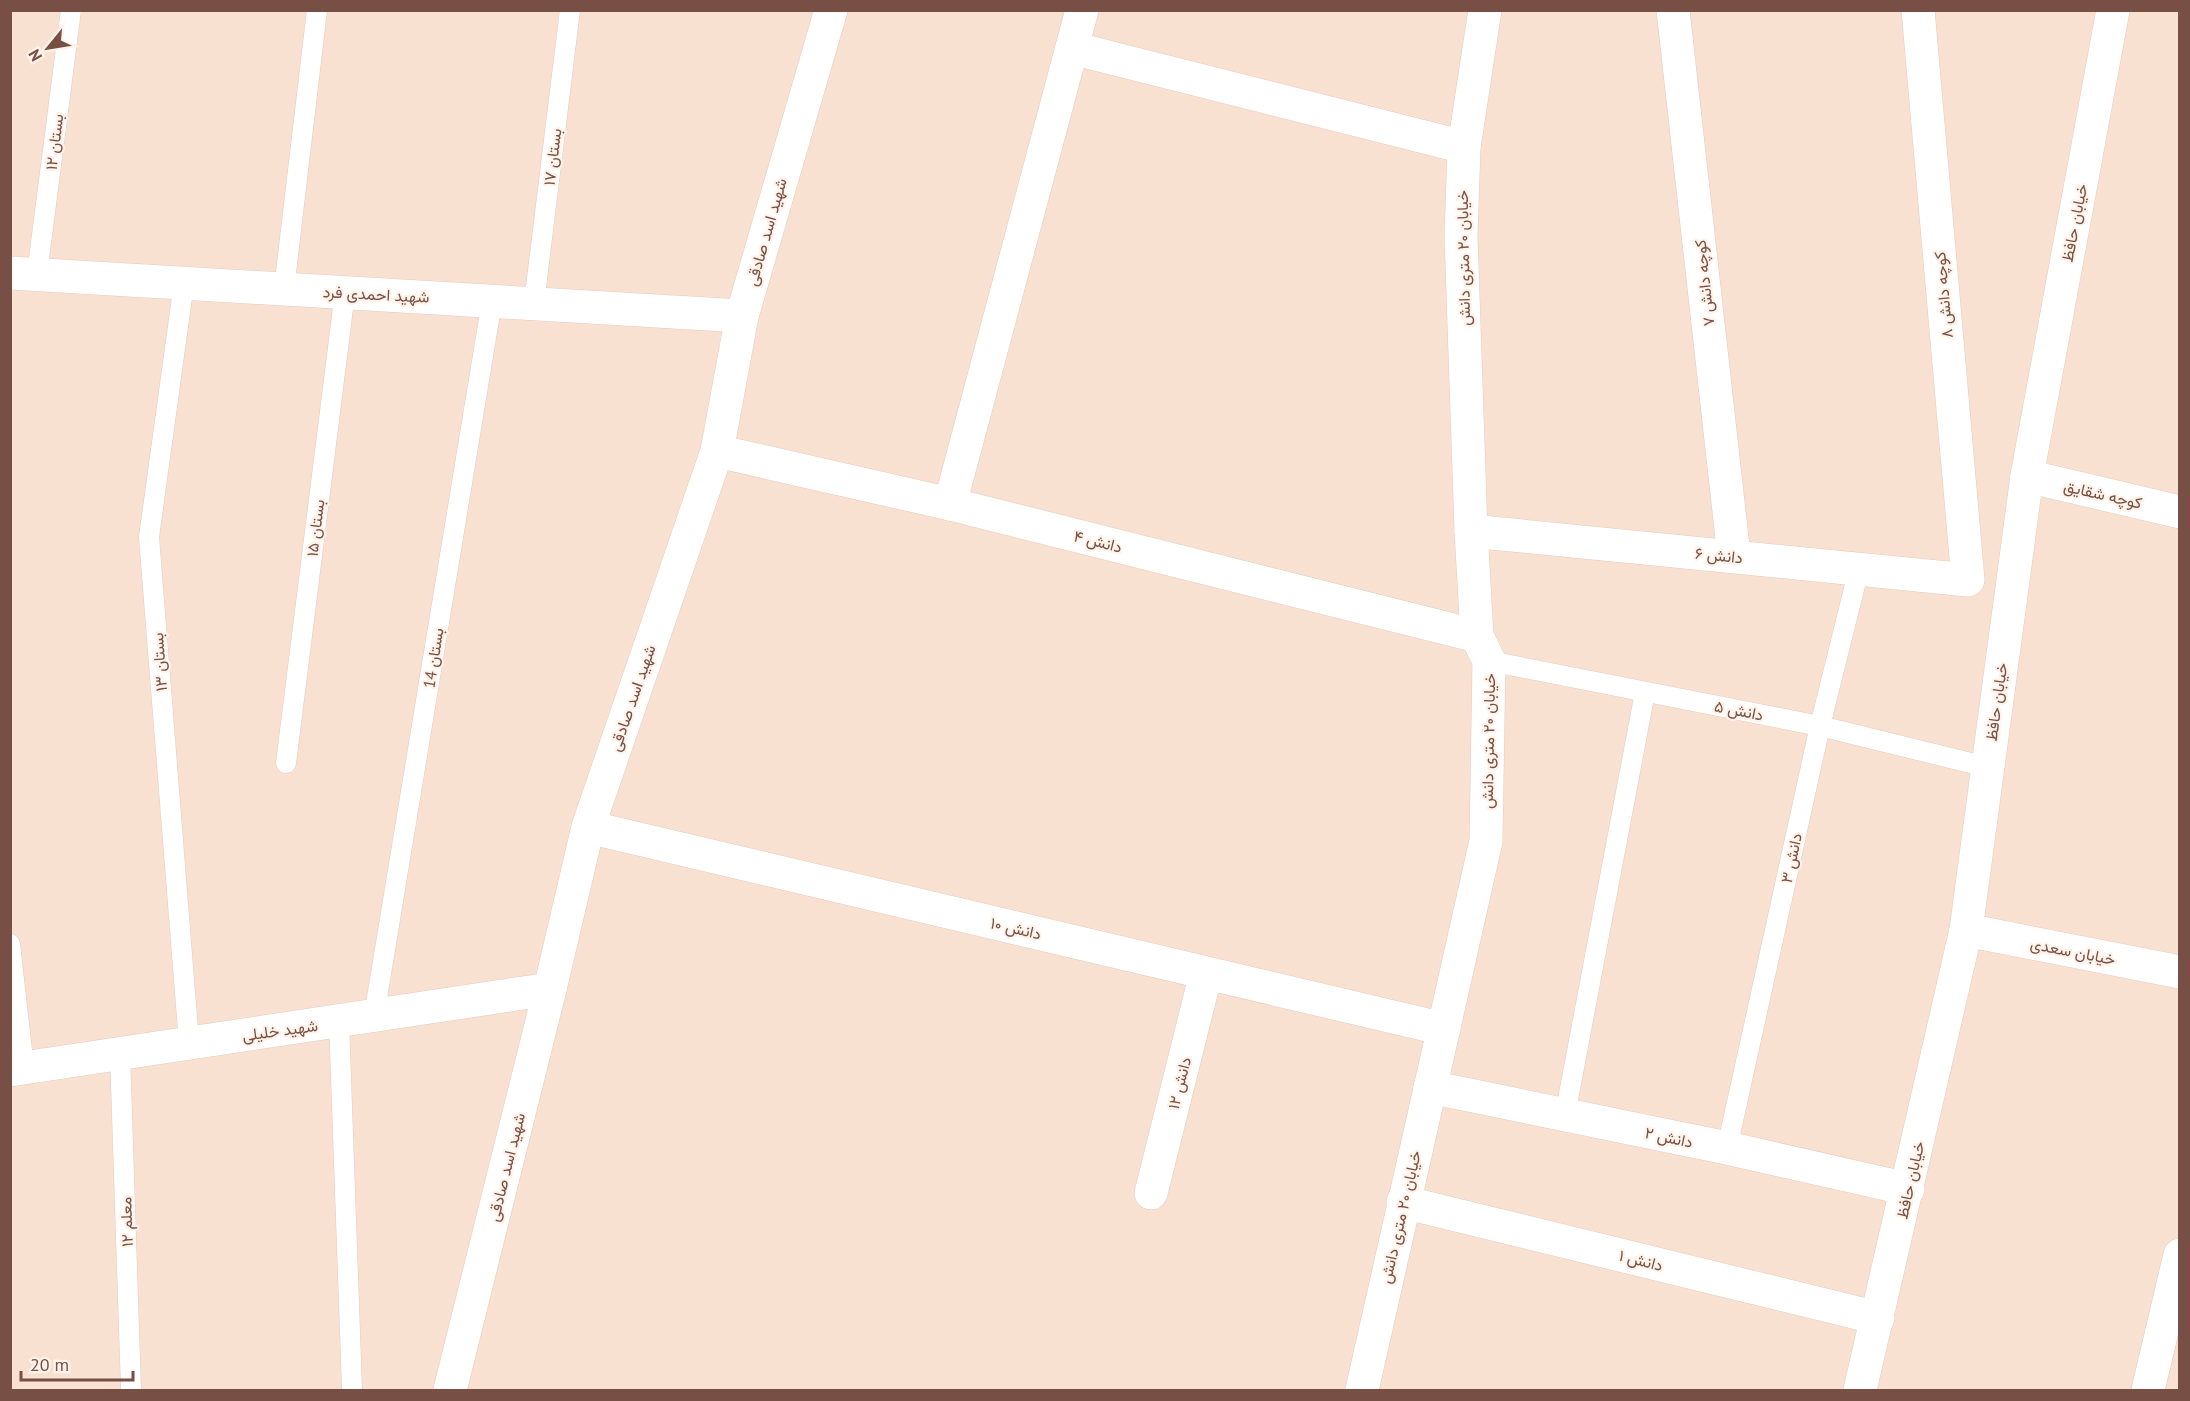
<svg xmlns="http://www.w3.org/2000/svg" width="2190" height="1401" font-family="'PT Sans',Vazirmatn,sans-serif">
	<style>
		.residential { fill: #f9e1d2 }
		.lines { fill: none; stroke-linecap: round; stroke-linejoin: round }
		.lane-casing { stroke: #e6cabe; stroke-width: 21 }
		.street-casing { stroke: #e6cabe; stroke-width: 34 }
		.secondary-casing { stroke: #ebcabb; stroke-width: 34 }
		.lane { stroke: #fff; stroke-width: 20 }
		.street { stroke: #fff; stroke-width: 33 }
		.secondary { stroke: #fff; stroke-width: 33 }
		.labels { text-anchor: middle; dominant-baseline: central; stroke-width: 4.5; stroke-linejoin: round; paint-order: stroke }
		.street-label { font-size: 16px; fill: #784f45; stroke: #fff3ea }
	</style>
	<rect width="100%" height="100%" fill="#feeee1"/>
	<rect class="residential" x="11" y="11" width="2168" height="1379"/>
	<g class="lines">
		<defs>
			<g id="lane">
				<polyline points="37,274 71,10"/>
				<polyline points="184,283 149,537 189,1043"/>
				<polyline points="284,289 317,10"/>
				<polyline points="534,303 570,10"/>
				<polyline points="1489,661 1820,726 1987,767"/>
				<polyline points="286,763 345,292"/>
				<polyline points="10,944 24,1068"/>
				<polyline points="374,1016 492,301"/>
				<polyline points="339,1021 352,1389"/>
				<polyline points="120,1053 131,1390"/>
				<polyline points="1565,1115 1645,692"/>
				<polyline points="1727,1148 1820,726 1859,569"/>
			</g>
			<g id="street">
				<polyline points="1673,10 1734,556"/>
				<polyline points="1072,48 1464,147"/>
				<polyline points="10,273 742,316"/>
				<polyline points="717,451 950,504 1477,636"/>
				<polyline points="2027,476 2180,512"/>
				<polyline points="950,504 1082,10"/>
				<polyline points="1471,531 1968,580 1918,10"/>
				<polyline points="588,827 1444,1029"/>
				<polyline points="10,1070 550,989"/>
				<polyline points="1430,1087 1727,1148 1908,1189"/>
				<polyline points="1151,1193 1206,973"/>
				<polyline points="1403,1202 1878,1318"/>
				<polyline points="1362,1390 1486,841 1489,661 1477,636 1471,531 1461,236 1464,147 1485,10"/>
				<polyline points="2148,1390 2180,1255"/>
			</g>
			<g id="secondary">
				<polyline points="1966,930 2180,972"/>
				<polyline points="450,1390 550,989 588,827 717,451 742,316 831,10"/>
				<polyline points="1860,1390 1966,930 2027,476 2113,10"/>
			</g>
		</defs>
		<use href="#lane" class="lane-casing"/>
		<use href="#street" class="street-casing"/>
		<use href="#secondary" class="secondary-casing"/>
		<use href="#lane" class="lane"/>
		<use href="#street" class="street"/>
		<use href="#secondary" class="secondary"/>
	</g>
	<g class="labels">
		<g class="street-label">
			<text transform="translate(54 142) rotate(-83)">بستان ۱۲</text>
			<text transform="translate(552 157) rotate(-83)">بستان ۱۷</text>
			<text transform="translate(2074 223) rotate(-79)">خیابان حافظ</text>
			<text transform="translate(766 232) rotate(-74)">شهید اسد صادقی</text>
			<text transform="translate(1463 258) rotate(-91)">خیابان ۲۰ متری دانش</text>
			<text transform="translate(1704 283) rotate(-96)">کوچه دانش ۷</text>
			<text transform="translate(376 294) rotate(3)">شهید احمدی فرد</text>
			<text transform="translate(1943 295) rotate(-95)">کوچه دانش ۸</text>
			<text transform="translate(2103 494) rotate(13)">کوچه شقایق</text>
			<text transform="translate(315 528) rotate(-83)">بستان ۱۵</text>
			<text transform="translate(1098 541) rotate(14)">دانش ۴</text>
			<text transform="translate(1719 555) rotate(6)">دانش ۶</text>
			<text transform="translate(433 658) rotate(-81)">بستان 14</text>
			<text transform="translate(159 662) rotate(-94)">بستان ۱۳</text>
			<text transform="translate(632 698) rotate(-71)">شهید اسد صادقی</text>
			<text transform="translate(1996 702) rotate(-82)">خیابان حافظ</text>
			<text transform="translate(1739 710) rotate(11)">دانش ۵</text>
			<text transform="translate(1488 741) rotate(-89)">خیابان ۲۰ متری دانش</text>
			<text transform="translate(1791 858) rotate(-78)">دانش ۳</text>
			<text transform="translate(1016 928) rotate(13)">دانش ۱۰</text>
			<text transform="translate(2073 951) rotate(11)">خیابان سعدی</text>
			<text transform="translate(280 1030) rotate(-8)">شهید خلیلی</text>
			<text transform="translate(1179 1083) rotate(-76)">دانش ۱۲</text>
			<text transform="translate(1669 1137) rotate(12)">دانش ۲</text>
			<text transform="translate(506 1167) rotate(-76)">شهید اسد صادقی</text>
			<text transform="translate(1910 1180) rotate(-77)">خیابان حافظ</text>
			<text transform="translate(1400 1217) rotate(-77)">خیابان ۲۰ متری دانش</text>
			<text transform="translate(126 1222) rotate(-92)">معلم ۱۲</text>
			<text transform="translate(1641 1260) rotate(14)">دانش ۱</text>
		</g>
	</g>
	<rect width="2190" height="1401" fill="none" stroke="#784f45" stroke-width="24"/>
	<g transform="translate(48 48) rotate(240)" stroke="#fff3ea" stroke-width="4.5" paint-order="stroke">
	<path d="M0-4.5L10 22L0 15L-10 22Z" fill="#784f45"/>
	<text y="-9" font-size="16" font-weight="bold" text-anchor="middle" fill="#784f45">N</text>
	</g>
	<path d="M21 1371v9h112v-9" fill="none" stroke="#784f45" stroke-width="3"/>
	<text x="30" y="1371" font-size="18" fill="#784f45" stroke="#fff3ea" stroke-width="4.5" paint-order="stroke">20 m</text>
</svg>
